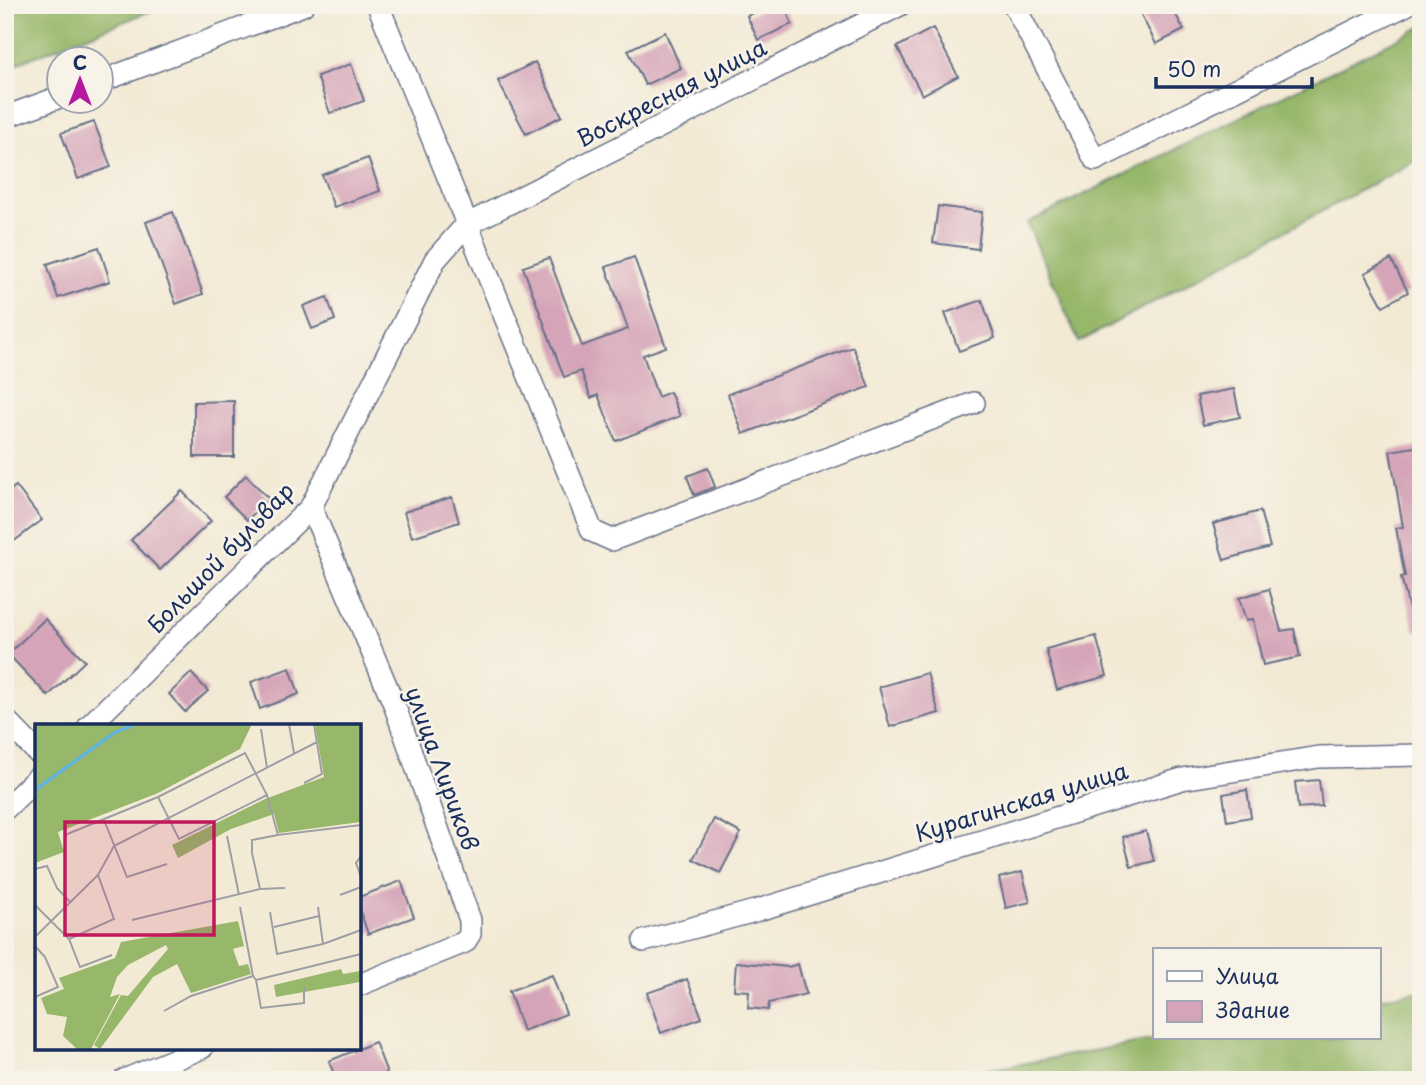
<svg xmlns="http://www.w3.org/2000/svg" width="1426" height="1085" font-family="'Playpen Sans',sans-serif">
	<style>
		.forest { fill: #97b76a; stroke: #597364; stroke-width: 2 }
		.building { fill: #d5a4b8 }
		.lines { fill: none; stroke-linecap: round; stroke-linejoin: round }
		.minor-casing { stroke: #677088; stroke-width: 24 }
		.minor { stroke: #fff; stroke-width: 21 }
		.labels { text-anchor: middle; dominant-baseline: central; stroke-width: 5; stroke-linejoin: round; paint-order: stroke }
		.street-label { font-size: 23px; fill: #1b2f5e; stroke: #f7f3e8 }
		.inset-river { fill: none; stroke: #62b4dd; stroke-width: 3.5 }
		.inset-road { fill: none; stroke: #9d9fa5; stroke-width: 2 }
		.view { fill: #c2185b; fill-opacity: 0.15; stroke: #c2185b; stroke-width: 3.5 }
		.inset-edge { fill: none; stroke: #1b2f5e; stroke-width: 3.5 }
	</style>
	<rect width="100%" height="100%" fill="#f7f3e8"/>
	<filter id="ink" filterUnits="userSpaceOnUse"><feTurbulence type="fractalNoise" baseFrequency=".0143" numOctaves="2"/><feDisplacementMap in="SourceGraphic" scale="14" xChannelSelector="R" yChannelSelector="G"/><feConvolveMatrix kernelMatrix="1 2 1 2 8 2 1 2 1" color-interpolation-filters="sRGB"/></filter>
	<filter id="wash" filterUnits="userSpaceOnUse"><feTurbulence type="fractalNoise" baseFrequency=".00686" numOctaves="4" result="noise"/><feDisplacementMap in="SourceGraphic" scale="28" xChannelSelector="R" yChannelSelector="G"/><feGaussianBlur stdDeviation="1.57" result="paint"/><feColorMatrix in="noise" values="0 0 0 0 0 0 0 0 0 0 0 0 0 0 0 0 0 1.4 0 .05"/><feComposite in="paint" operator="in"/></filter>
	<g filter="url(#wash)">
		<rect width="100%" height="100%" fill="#f3ead5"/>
		<g class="forest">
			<polygon points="5,5 166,5 5,68"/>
			<polygon points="1421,27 1421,158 1079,342 1027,223"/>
			<polygon points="1421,991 1421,1080 932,1080 1163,1038 1379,1038 1379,998"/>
		</g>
		<g id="blocks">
			<g class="building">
				<polygon points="770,5 784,5 792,24 758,40 747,16"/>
				<polygon points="1136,5 1171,5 1184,30 1156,44"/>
				<polygon points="933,28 958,76 922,95 897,47"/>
				<polygon points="665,32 681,68 645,85 628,50"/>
				<polygon points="535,62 562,116 526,134 498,81"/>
				<polygon points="351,64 364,101 330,113 317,76"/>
				<polygon points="94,122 111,167 78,179 61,133"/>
				<polygon points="368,158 380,191 334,207 322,175"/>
				<polygon points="938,206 982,212 978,249 933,243"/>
				<polygon points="173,212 203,294 176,304 146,222"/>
				<polygon points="99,247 110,281 58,298 47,264"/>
				<polygon points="634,257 666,347 643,355 658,397 670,392 680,416 616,441 598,395 591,398 581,371 564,377 523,267 549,258 582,346 628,329 606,267"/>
				<polygon points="1391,259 1408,292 1383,306 1365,273"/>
				<polygon points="327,297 335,320 312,329 303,306"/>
				<polygon points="982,300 995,338 959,351 945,313"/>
				<polygon points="853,347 869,387 743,434 728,394"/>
				<polygon points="1234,389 1240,417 1203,425 1197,396"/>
				<polygon points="234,401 234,457 194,457 194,402"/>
				<polygon points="1421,446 1421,631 1415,632 1401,577 1405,576 1396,528 1403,527 1390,451"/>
				<polygon points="708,468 715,487 694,495 687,476"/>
				<polygon points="246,475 269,499 247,520 224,497"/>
				<polygon points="16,486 42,520 5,548 5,494"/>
				<polygon points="182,491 211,521 160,570 131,540"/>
				<polygon points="452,497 459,522 412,537 404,512"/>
				<polygon points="1260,511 1270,547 1224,560 1213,524"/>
				<polygon points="1269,589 1281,631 1294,629 1300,657 1263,665 1253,619 1246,621 1239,598"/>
				<polygon points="45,619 85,661 48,696 8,654"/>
				<polygon points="1096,636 1107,676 1057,690 1046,649"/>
				<polygon points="290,668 299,694 260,709 251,682"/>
				<polygon points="191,673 208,691 185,712 169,694"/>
				<polygon points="927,673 939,713 890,727 879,687"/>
				<polygon points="1319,780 1322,806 1298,808 1295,782"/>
				<polygon points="1247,790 1251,817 1227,821 1223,794"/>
				<polygon points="714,819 741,833 720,873 693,859"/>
				<polygon points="1146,831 1154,861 1131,867 1123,837"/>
				<polygon points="1022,872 1030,902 1006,908 999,878"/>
				<polygon points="401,881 414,917 368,934 359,908 359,897"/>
				<polygon points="736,962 788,967 798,964 806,994 769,1003 768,1010 748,1008 749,991 734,990"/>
				<polygon points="552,975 566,1014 523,1031 509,991"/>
				<polygon points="687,979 702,1018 661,1033 647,993"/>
				<polygon points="375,1042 387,1073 370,1080 336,1080 329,1061"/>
			</g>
		</g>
	</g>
	<g filter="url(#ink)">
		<use href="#blocks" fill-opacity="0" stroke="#677088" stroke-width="2"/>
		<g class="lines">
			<defs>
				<g id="minor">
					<polyline points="378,5 592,531 612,540 974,403"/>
					<polyline points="1014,5 1095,160 1406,5"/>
					<polyline points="102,81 303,5"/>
					<polyline points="5,117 60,97"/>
					<polyline points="311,507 394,704 470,920 470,934 465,942 359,985"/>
					<polyline points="5,719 37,752"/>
					<polyline points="89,726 311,507 435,260 466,225 900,5"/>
					<polyline points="5,809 37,778"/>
					<polyline points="644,941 755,911 1182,779 1319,757 1421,755"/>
					<polyline points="124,1080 202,1048"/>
				</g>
			</defs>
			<use href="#minor" class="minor-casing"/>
			<use href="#minor" class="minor"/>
		</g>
	</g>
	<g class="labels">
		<g class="street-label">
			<text transform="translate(671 92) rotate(-27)">Воскресная улица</text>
			<text transform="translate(220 557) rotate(-46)">Большой бульвар</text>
			<text transform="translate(443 768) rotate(70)">улица Лириков</text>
			<text transform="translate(1021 801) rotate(-17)">Курагинская улица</text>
		</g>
	</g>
	<g transform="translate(35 724)">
		<rect width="326" height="326" fill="#f3ead5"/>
		<path d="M 0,0 L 217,0 L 205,25 L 123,69 L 23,108 L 29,128 L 0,139 ZM 280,0 L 325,0 L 325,98 L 244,109 L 239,90 L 196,105 L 143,134 L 137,121 L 230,75 L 289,53 ZM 203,197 L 209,222 L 198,225 L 204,242 L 213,240 L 216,250 L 156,269 L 142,240 L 118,253 L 65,325 L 59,321 L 86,271 L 93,272 L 133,225 L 131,221 L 93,241 L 82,253 L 75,273 L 85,270 L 56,325 L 42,325 L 28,312 L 32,293 L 12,290 L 6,274 L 29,265 L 24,254 L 80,234 L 86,218 ZM 306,245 L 308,250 L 325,247 L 325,258 L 241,273 L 239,261 Z" fill="#97b76a"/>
		<path class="inset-river" d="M 0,66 L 79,9 L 101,0"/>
		<path class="inset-road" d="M 254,0 L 259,29M 226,5 L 232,44M 269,59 L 287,50 L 279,0M 123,73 L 144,115 L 232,71M 69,96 L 92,153 L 132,140M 30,111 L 123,73 L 210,29 L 232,71 L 243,111 L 326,101M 243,111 L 217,116 L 217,129 L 225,165 L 250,164M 192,112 L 204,171M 326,132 L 321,139 L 326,153M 0,145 L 12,142 L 22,164 L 35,178M 305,171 L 326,163M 0,181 L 34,215 L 45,243 L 77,231M 205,183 L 218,252M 283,183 L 288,220M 235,188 L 242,230 L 288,220 L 326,206M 97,196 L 225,165M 239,203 L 284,192M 0,213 L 63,151 L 79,122 L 282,18M 34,215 L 79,195 L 63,151M 0,222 L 10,233 L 23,263 L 0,273M 269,263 L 269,279 L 226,284 L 221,256 L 326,230M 129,287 L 156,272 L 218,252 L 221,256"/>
		<path class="view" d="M 30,98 L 179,98 L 179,211 L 30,211 Z"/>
		<rect width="326" height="326" class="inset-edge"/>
	</g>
	<rect width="1426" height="1085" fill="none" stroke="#f7f3e8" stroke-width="28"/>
	<rect x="1153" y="948" width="228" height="91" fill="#f7f3e8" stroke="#9fa5b1" stroke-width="2"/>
	<rect x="1167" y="971" width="35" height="10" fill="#ffffff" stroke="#9fa5b1" stroke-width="2"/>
	<text x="1216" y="984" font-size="21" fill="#1b2f5e">Улица</text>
	<rect x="1167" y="1001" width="35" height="21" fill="#d5a4b8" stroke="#9fa5b1" stroke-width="2"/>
	<text x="1216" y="1018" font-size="21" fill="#1b2f5e">Здание</text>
	<g transform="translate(80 80)"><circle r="33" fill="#f7f3e8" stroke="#9fa5b1" stroke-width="2"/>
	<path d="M0-5L12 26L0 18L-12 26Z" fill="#b5179e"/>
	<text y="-10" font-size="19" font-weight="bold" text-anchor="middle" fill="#1b2f5e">С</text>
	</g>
	<path d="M1156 77v10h156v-10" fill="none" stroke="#1b2f5e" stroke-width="3.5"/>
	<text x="1167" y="77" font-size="21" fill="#1b2f5e" stroke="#f7f3e8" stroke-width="5" paint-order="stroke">50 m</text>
</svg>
